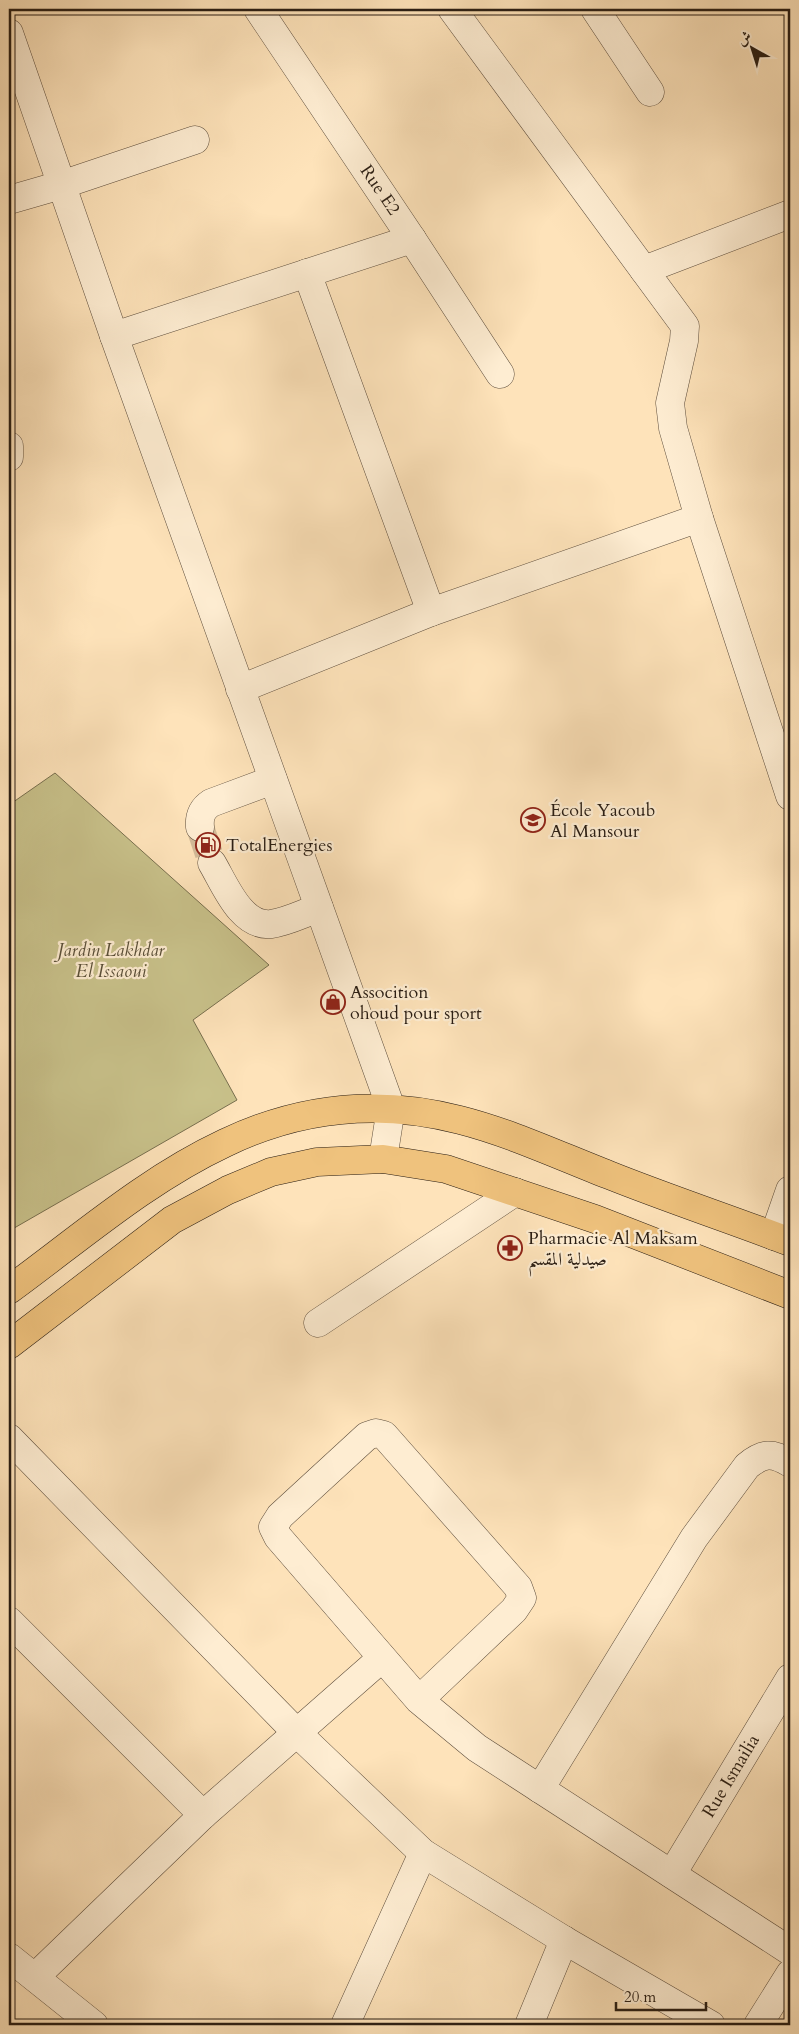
<svg xmlns="http://www.w3.org/2000/svg" width="799" height="2034" font-family="Cardo,Amiri,serif">
	<style>
		.green { fill: #c8c18a; stroke: #786f4e }
		.lines { fill: none; stroke-linecap: round; stroke-linejoin: round }
		.minor-tunnel { stroke: #d3bb99; stroke-width: 28; stroke-dasharray: 28 14; stroke-linecap: butt }
		.minor-casing { stroke: #5e4e3d; stroke-width: 29 }
		.major-casing { stroke: #291d13; stroke-width: 29 }
		.minor { stroke: #feedd2; stroke-width: 28 }
		.major { stroke: #efc27d; stroke-width: 28 }
		.labels { text-anchor: middle; dominant-baseline: central; stroke-width: 4.5; stroke-linejoin: round; paint-order: stroke }
		.street-label { font-size: 18px; fill: #291d13; stroke: #feedd2 }
		.poi-label { font-size: 18px; fill: #291d13; stroke: #feedd2; text-anchor: start }
		.park-label { font-size: 18px; font-style: italic; fill: #594e37; stroke: #feedd2 }
	</style>
	<rect width="100%" height="100%" fill="#fee3ba"/>
	<filter id="stains"><feTurbulence type="fractalNoise" baseFrequency=".004" numOctaves="4"/><feColorMatrix values="0 0 0 0 .2 0 0 0 0 .09 0 0 0 0 .02 0 0 0 .5 -.17"/></filter>
	<radialGradient id="worn" r=".72"><stop offset=".6" stop-color="#630" stop-opacity="0"/><stop offset="1" stop-color="#630" stop-opacity=".3"/></radialGradient>
	<polygon class="green" points="55,773 269,965 193,1020 237,1100 9,1231 9,805"/>
	<g class="lines">
		<polyline class="minor-tunnel" points="200,827 212,863"/>
		<defs>
			<g id="minor">
				<polyline points="258,9 412,239 500,374"/>
				<polyline points="452,9 685,326 684,341 670,403 673,428 699,518 790,796"/>
				<polyline points="595,9 650,92"/>
				<polyline points="9,33 114,336 391,1108 383,1159"/>
				<polyline points="9,200 61,185 195,140"/>
				<polyline points="644,270 790,214"/>
				<polyline points="307,273 431,612"/>
				<polyline points="114,336 412,239"/>
				<polyline points="9,446 9,457"/>
				<polyline points="240,689 431,612 699,518"/>
				<path d="M 200,827 C 199,816 202,809 211,803 L 273,780"/>
				<path d="M 212,863 C 225,885 241,927 271,924 C 287,922 304,913 319,908"/>
				<polyline points="774,1236 790,1190"/>
				<polyline points="318,1323 515,1192"/>
				<polyline points="9,1438 297,1733 423,1853 564,1940 711,2025"/>
				<polyline points="9,1621 203,1815"/>
				<polyline points="419,1700 514,1610 522,1598 518,1587 384,1435 376,1433 367,1436 280,1516 273,1527 278,1537 419,1700 477,1748 790,1951"/>
				<path d="M 540,1789 L 694,1538 L 747,1466 C 763,1453 772,1452 790,1463"/>
				<polyline points="672,1874 790,1678"/>
				<polyline points="9,1957 94,2025"/>
				<polyline points="35,1977 203,1815 382,1658"/>
				<polyline points="345,2025 423,1853"/>
				<polyline points="529,2025 564,1940"/>
				<polyline points="758,2025 790,1974"/>
			</g>
			<g id="major">
				<path d="M 9,1290 C 79,1239 146,1180 225,1143 C 300,1107 379,1099 460,1120 C 511,1133 560,1156 609,1175 C 669,1199 730,1219 790,1242"/>
				<polyline points="9,1345 172,1220 228,1190 271,1172 317,1162 383,1159 446,1169 595,1219 790,1295"/>
			</g>
		</defs>
		<use href="#minor" class="minor-casing"/>
		<use href="#major" class="major-casing"/>
		<use href="#minor" class="minor"/>
		<use href="#major" class="major"/>
	</g>
	<defs>
		<symbol id="school-ring" viewBox="-11 -11 22 22"><circle r="9.5" fill="#feedd2" stroke="#8f2418" stroke-width="1.5"/><path d="M0-5L7-2L0 1L-7-2ZM-4 1L0 2.5L4 1V4Q0 6-4 4Z" fill="#8f2418"/></symbol>
		<symbol id="fuel-ring" viewBox="-11 -11 22 22"><circle r="9.5" fill="#feedd2" stroke="#8f2418" stroke-width="1.5"/><path d="M-5.5-6h7V0h2V4h1.3V-2.5L3-4.5l.8-.8L6-3V5H2.5V1h-1V6h-7ZM-4.2-4.7v3.2H.2V-4.7Z" fill="#8f2418"/></symbol>
		<symbol id="shop-ring" viewBox="-11 -11 22 22"><circle r="9.5" fill="#feedd2" stroke="#8f2418" stroke-width="1.5"/><path d="M-5-2.5h2.3a2.7 3.5 0 0 1 5.4 0H5L5.5 6h-11ZM-1.5-2.5h3a1.5 2.3 0 0 0-3 0Z" fill="#8f2418"/></symbol>
		<symbol id="pharmacy-ring" viewBox="-11 -11 22 22"><circle r="9.5" fill="#feedd2" stroke="#8f2418" stroke-width="1.5"/><path d="M-2-6h4v4h4v4h-4v4h-4v-4h-4v-4h4Z" fill="#8f2418"/></symbol>
	</defs>
	<g fill-rule="evenodd">
		<use href="#school-ring" x="519" y="806" width="28" height="28"/>
		<use href="#fuel-ring" x="194" y="831" width="28" height="28"/>
		<use href="#shop-ring" x="319" y="988" width="28" height="28"/>
		<use href="#pharmacy-ring" x="496" y="1234" width="28" height="28"/>
	</g>
	<g class="labels">
		<g class="street-label">
			<text transform="translate(380 190) rotate(56)">Rue E2</text>
			<text transform="translate(731 1776) rotate(-59)">Rue Ismailia</text>
		</g>
		<g class="poi-label">
			<text x="550" y="810">École Yacoub<tspan x="550" dy="21">Al Mansour</tspan></text>
			<text x="226" y="845">TotalEnergies</text>
			<text x="350" y="992">Assocition<tspan x="350" dy="21">ohoud pour sport</tspan></text>
			<text x="528" y="1238">Pharmacie Al Maksam<tspan x="528" dy="21">صيدلية المقسم</tspan></text>
		</g>
		<g class="park-label">
			<text x="111" y="950">Jardin Lakhdar<tspan x="111" dy="21">El Issaoui</tspan></text>
		</g>
	</g>
	<rect width="799" height="2034" fill="none" stroke="#fee3ba" stroke-width="30"/>
	<rect x="10" y="10" width="779" height="2014" fill="none" stroke="#291d13" stroke-width="2.5"/>
	<rect x="15" y="15" width="769" height="2004" fill="none" stroke="#291d13"/>
	<g transform="translate(752 48) rotate(321)" stroke="#feedd2" stroke-width="4" paint-order="stroke">
	<path d="M0-4L9 19L0 12L-9 19Z" fill="#291d13"/>
	<text y="-8" font-size="14" font-weight="bold" text-anchor="middle" fill="#291d13">ش</text>
	</g>
	<path d="M616 2002v8h90v-8" fill="none" stroke="#291d13" stroke-width="2.5"/>
	<text x="624" y="2002" font-size="15" fill="#291d13" stroke="#feedd2" stroke-width="4" paint-order="stroke">20 m</text>
	<rect width="100%" height="100%" filter="url(#stains)"/>
	<rect width="100%" height="100%" fill="url(#worn)"/>
</svg>
